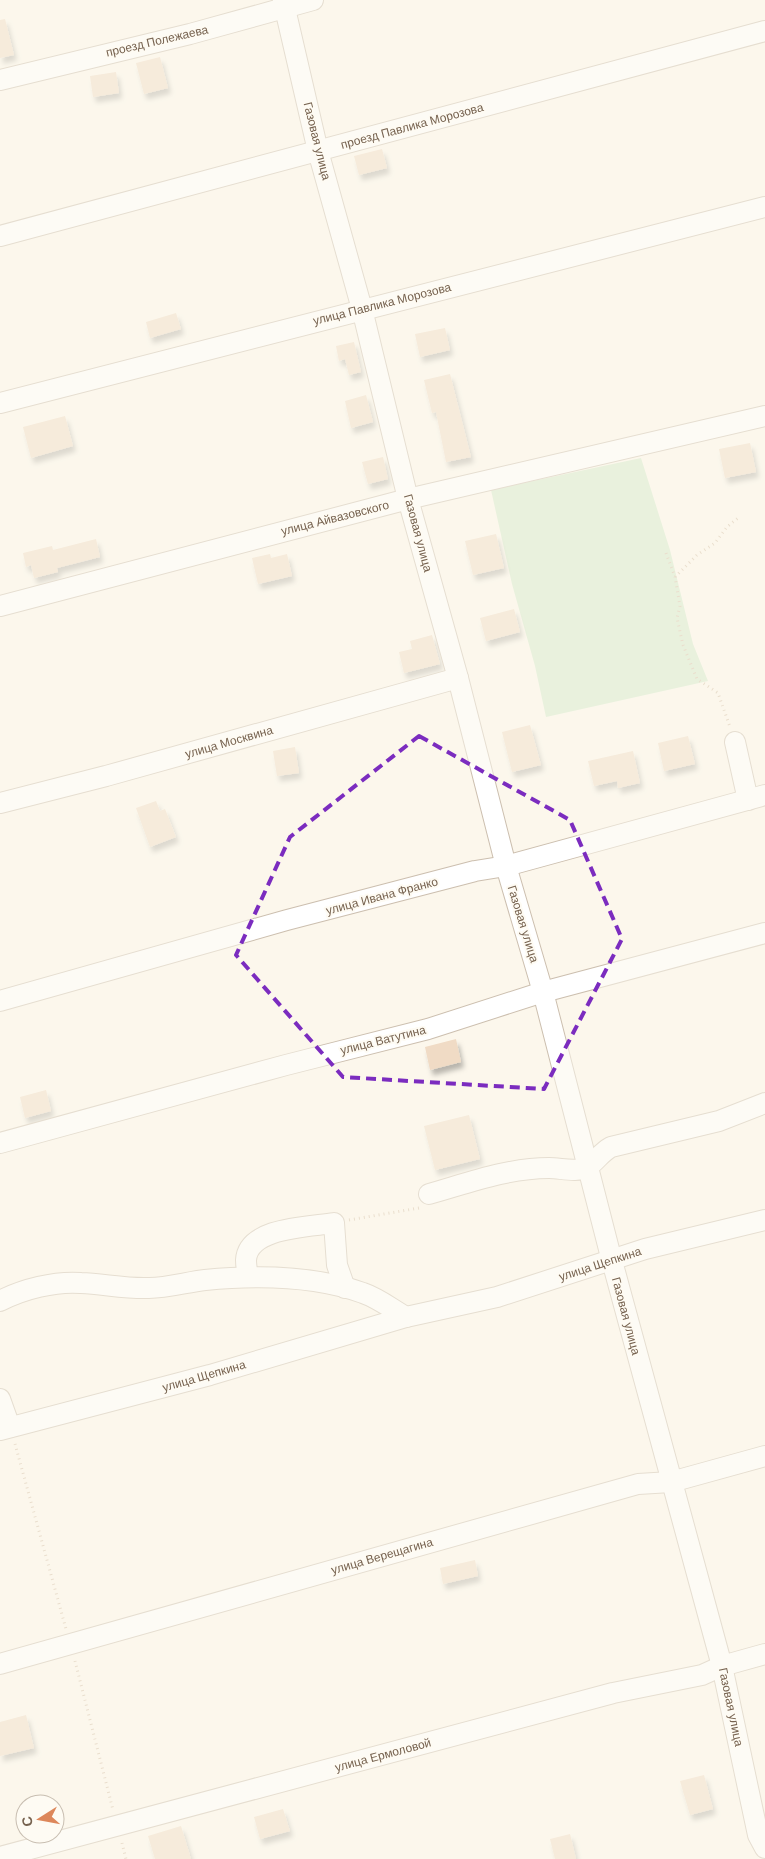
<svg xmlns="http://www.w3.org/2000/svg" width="765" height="1859" font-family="'DM Sans',sans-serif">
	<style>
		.green { fill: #d3e9ca }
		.building { fill: #f0dbc5; filter: url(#shadow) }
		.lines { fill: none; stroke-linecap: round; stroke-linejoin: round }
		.minor-casing { stroke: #ccbfaf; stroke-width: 22 }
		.path { stroke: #d5bfa7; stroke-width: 3; stroke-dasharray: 1 4; stroke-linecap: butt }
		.minor { stroke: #fff; stroke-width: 20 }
		.marked { fill: none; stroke: #7b2cbf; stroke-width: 4; stroke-dasharray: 10 6; stroke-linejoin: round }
		.labels { text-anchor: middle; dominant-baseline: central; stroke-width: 4; stroke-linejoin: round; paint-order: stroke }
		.street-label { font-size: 12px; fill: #76624f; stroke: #fefbf3 }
	</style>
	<defs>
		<filter id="shadow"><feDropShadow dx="3" dy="5.5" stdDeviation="2.5" flood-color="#0004"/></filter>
	</defs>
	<rect width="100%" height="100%" fill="#fcf7ec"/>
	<polygon class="green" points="641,458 670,550 693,644 708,681 546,717 535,666 512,584 491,490"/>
	<g class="building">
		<polygon points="5,19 14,55 0,58 0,20"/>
		<polygon points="160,57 168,88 144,94 136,63"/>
		<polygon points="116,72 119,93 93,97 90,76"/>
		<polygon points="382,149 387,168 359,175 354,156"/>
		<polygon points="176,313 181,329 150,338 146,322"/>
		<polygon points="445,328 450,350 420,357 415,334"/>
		<polygon points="354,342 361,372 349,375 345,359 339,361 336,346"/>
		<polygon points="450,374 471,457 446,462 436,412 432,413 424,380"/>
		<polygon points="366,395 373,422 351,428 345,401"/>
		<polygon points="65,416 73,446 31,458 23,427"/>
		<polygon points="750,443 756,472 725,478 719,449"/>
		<polygon points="383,457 388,479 368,484 362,462"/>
		<polygon points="496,534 504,568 473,575 465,541"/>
		<polygon points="96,539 100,557 57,568 58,572 34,578 31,565 26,567 23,553 52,546 53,550"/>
		<polygon points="270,554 271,558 287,554 292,576 258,584 252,558"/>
		<polygon points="514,609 520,632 486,641 480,618"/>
		<polygon points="432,635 440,664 404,673 399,652 412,649 410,641"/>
		<polygon points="530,725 541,765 512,772 502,732"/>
		<polygon points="688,736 695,764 664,771 658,743"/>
		<polygon points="295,747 299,773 277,776 273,751"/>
		<polygon points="633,751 640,783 618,788 617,781 594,786 588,761"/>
		<polygon points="156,801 160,811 165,809 176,837 150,847 136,808"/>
		<polygon points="456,1039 461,1062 430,1070 425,1047"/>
		<polygon points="46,1090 51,1111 25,1118 20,1097"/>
		<polygon points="469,1115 480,1159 435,1170 424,1126"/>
		<polygon points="475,1560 478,1576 443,1584 440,1568"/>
		<polygon points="26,1715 34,1748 0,1756 0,1722"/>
		<polygon points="704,1775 713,1809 690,1815 680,1781"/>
		<polygon points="283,1809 290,1831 260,1839 254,1817"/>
		<polygon points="181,1826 191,1859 155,1859 148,1836"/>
		<polygon points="570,1834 576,1859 555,1859 550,1839"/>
	</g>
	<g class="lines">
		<defs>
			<g id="minor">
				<polyline points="283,0 318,151 362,309 408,499 458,678 506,866 543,992 612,1261 722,1666 758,1835 765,1848"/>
				<polyline points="0,80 190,34 313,0"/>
				<polyline points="0,236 765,31"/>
				<polyline points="0,403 765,207"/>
				<polyline points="0,606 408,499 765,416"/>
				<polyline points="735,742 748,800"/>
				<polyline points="0,803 106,776 458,678"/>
				<polyline points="0,1001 287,920 475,871 506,866 765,795"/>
				<polyline points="0,1143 286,1065 428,1029 543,992 765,933"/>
				<path d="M 429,1194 C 468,1183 508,1168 549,1168 C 561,1168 577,1173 587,1167 C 596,1162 600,1153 611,1147 L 719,1121 L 765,1103"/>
				<path d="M 248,1276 C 247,1271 246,1265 246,1260 C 248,1227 309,1227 334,1223 L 337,1265 L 345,1288"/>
				<path d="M 0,1301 C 23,1289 55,1281 81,1283 C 104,1284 126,1289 149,1288 C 168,1288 187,1282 205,1280 C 257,1275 313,1275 363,1293 C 378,1298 392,1309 406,1317"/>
				<polyline points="0,1399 10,1427"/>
				<polyline points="0,1430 210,1375 406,1317 497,1297 645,1249 765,1220"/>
				<polyline points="0,1664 638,1484 671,1482 765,1456"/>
				<polyline points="0,1857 613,1693 702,1675 722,1666 765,1654"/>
			</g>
		</defs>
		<use href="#minor" class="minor-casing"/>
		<g class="path">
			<polyline points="666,553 675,577 680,606 677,618 683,645 697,679 718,693 730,727"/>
			<polyline points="675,577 697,555 715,543 727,527 738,518"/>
			<polyline points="349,1220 419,1208"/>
			<polyline points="15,1444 66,1629"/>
			<polyline points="75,1661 113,1810"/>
			<polyline points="122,1843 126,1859"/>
		</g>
		<use href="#minor" class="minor"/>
	</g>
	<path d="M0 0H765V1859H0ZM 419,736 L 570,820 L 622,939 L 544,1089 L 343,1077 L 236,955 L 290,837 Z" fill="#fcf7ec" fill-opacity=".55" fill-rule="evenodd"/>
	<path class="marked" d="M 419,736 L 570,820 L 622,939 L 544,1089 L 343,1077 L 236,955 L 290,837 Z"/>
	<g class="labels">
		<g class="street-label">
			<text transform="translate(157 41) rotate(-13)">проезд Полежаева</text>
			<text transform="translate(412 126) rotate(-15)">проезд Павлика Морозова</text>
			<text transform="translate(317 141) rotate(76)">Газовая улица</text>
			<text transform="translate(382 304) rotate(-14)">улица Павлика Морозова</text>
			<text transform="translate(335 518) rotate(-14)">улица Айвазовского</text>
			<text transform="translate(418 533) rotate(75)">Газовая улица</text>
			<text transform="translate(229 742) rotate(-16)">улица Москвина</text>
			<text transform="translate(382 896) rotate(-15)">улица Ивана Франко</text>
			<text transform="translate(523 924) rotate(73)">Газовая улица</text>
			<text transform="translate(383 1040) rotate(-14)">улица Ватутина</text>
			<text transform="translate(600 1264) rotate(-18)">улица Щепкина</text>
			<text transform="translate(626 1316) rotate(75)">Газовая улица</text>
			<text transform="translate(204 1376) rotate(-16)">улица Щепкина</text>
			<text transform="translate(382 1556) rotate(-16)">улица Верещагина</text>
			<text transform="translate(731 1707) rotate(78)">Газовая улица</text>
			<text transform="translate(383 1755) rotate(-15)">улица Ермоловой</text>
		</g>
	</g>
	<g transform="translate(40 1819) rotate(259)"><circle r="24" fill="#fefbf3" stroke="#c8beb1"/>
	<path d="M0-4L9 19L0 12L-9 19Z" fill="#dd875a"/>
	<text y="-8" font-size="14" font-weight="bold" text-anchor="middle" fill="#76624f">С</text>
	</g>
</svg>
